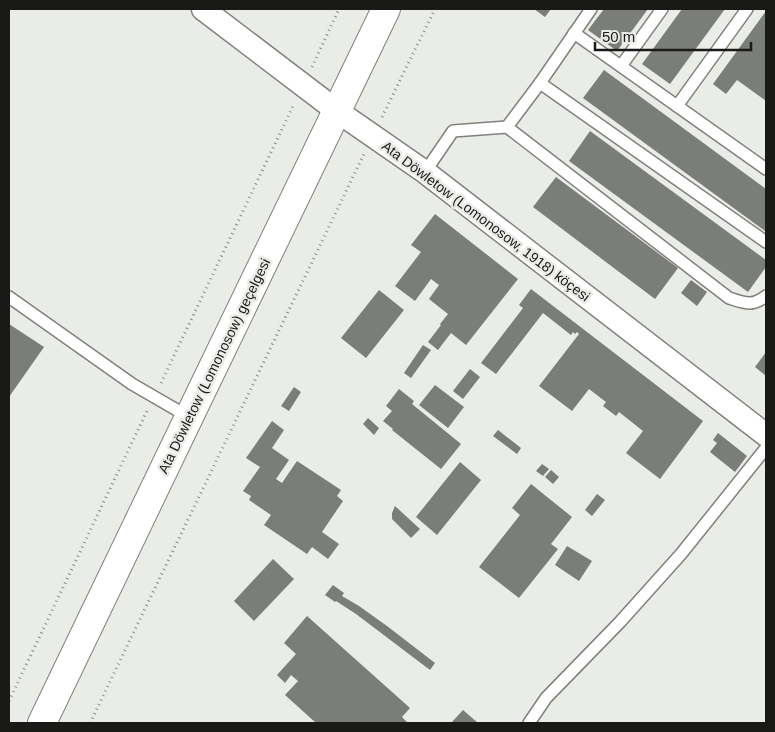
<svg xmlns="http://www.w3.org/2000/svg" width="775" height="732" font-family="Helvetica,sans-serif">
	<style>
		.building { fill: #7b7d79 }
		.lines { fill: none; stroke-linecap: round; stroke-linejoin: round }
		.service-casing { stroke: #80817e; stroke-width: 14 }
		.minor-casing { stroke: #80817e; stroke-width: 25 }
		.tertiary-casing { stroke: #80817e; stroke-width: 30 }
		.path { stroke: #8c8d8b; stroke-width: 3; stroke-dasharray: 1 4; stroke-linecap: butt }
		.service { stroke: #fff; stroke-width: 11 }
		.minor { stroke: #fff; stroke-width: 22 }
		.tertiary { stroke: #fff; stroke-width: 28 }
		.labels { text-anchor: middle; dominant-baseline: central; stroke-width: 5; stroke-linejoin: round; paint-order: stroke }
		.street-label { font-size: 14px; fill: #191918; stroke: #eaece8 }
	</style>
	<rect width="100%" height="100%" fill="#eaece8"/>
	<g class="building">
		<polygon points="534,9 551,9 545,17"/>
		<polygon points="604,9 648,9 617,51 588,30"/>
		<polygon points="682,9 725,9 670,84 642,64"/>
		<polygon points="766,11 766,101 737,80 726,94 713,84"/>
		<polygon points="604,70 766,189 766,230 765,231 583,98"/>
		<polygon points="590,131 766,260 766,267 748,292 569,161"/>
		<polygon points="556,177 678,268 655,299 533,207"/>
		<polygon points="435,214 518,279 466,345 451,333 438,350 428,342 441,325 440,324 448,314 429,299 439,285 431,279 415,301 395,286 421,252 411,245"/>
		<polygon points="691,280 707,292 697,306 681,293"/>
		<polygon points="531,289 703,421 660,479 626,453 643,431 619,412 616,416 603,406 606,402 589,389 572,411 539,386 579,334 577,332 575,334 573,332 571,335 543,313 496,374 481,363 523,308 519,305"/>
		<polygon points="379,290 404,310 366,358 341,338"/>
		<polygon points="9,324 44,347 9,397"/>
		<polygon points="423,345 431,350 411,378 404,373"/>
		<polygon points="766,352 766,376 755,367"/>
		<polygon points="470,369 480,377 463,399 453,391"/>
		<polygon points="435,385 464,407 448,428 419,405"/>
		<polygon points="294,387 301,392 289,411 281,406"/>
		<polygon points="399,389 414,401 412,404 461,444 441,469 392,430 393,429 383,421 392,411 386,406"/>
		<polygon points="368,418 379,428 374,435 363,424"/>
		<polygon points="272,421 284,430 272,448 289,460 276,479 282,483 297,461 341,490 337,496 343,501 322,532 339,544 328,559 312,547 307,554 264,525 271,515 249,500 251,496 243,491 260,467 246,458"/>
		<polygon points="498,430 521,448 517,454 493,436"/>
		<polygon points="718,433 747,456 735,472 710,452 717,443 713,440"/>
		<polygon points="460,462 481,480 437,535 416,517"/>
		<polygon points="542,464 549,469 543,476 536,471"/>
		<polygon points="551,470 559,477 553,484 545,477"/>
		<polygon points="531,484 572,517 551,544 558,549 519,598 479,567 520,515 512,508"/>
		<polygon points="597,494 605,500 592,516 585,510"/>
		<polygon points="395,506 420,529 411,538 392,519 392,513"/>
		<polygon points="567,546 592,561 579,581 555,565"/>
		<polygon points="273,559 294,579 254,621 234,601"/>
		<polygon points="333,585 344,593 342,596 359,606 387,626 435,663 430,670 356,614 336,601 335,602 325,595"/>
		<polygon points="307,616 410,708 402,717 408,723 316,723 285,695 298,681 291,675 285,683 277,675 296,654 284,643"/>
		<polygon points="463,710 478,723 451,723"/>
	</g>
	<g class="lines">
		<defs>
			<g id="service">
				<polyline points="574,33 766,169"/>
				<polyline points="621,66 662,9"/>
				<polyline points="540,83 766,242"/>
				<polyline points="677,106 747,9"/>
				<polyline points="507,127 540,83 591,9"/>
				<path d="M 425,172 L 453,131 L 507,127 L 729,298 C 745,303 752,307 766,296"/>
				<polyline points="9,297 132,384 189,417"/>
				<polyline points="529,723 546,698 620,622 681,554 766,448"/>
			</g>
			<polyline id="minor" points="203,9 337,111 425,172 766,435"/>
			<polyline id="tertiary" points="42,723 189,417 386,9"/>
		</defs>
		<use href="#service" class="service-casing"/>
		<use href="#minor" class="minor-casing"/>
		<use href="#tertiary" class="tertiary-casing"/>
		<g class="path">
			<polyline points="312,67 339,9"/>
			<polyline points="382,117 435,9"/>
			<polyline points="161,383 294,104"/>
			<polyline points="9,701 147,411"/>
			<polyline points="90,723 364,154"/>
		</g>
		<use href="#service" class="service"/>
		<use href="#minor" class="minor"/>
		<use href="#tertiary" class="tertiary"/>
	</g>
	<g class="labels">
		<g class="street-label">
			<text transform="translate(486 221) rotate(37)">Ata Döwletow (Lomonosow, 1918) köçesi</text>
			<text transform="translate(214 366) rotate(-64)">Ata Döwletow (Lomonosow) geçelgesi</text>
		</g>
	</g>
	<rect width="775" height="732" fill="none" stroke="#191918" stroke-width="20"/>
	<path d="M595 42v8h156v-8" fill="none" stroke="#191918" stroke-width="2.5"/>
	<text x="602" y="42" font-size="15" fill="#191918" stroke="#eaece8" stroke-width="4" paint-order="stroke">50 m</text>
</svg>
